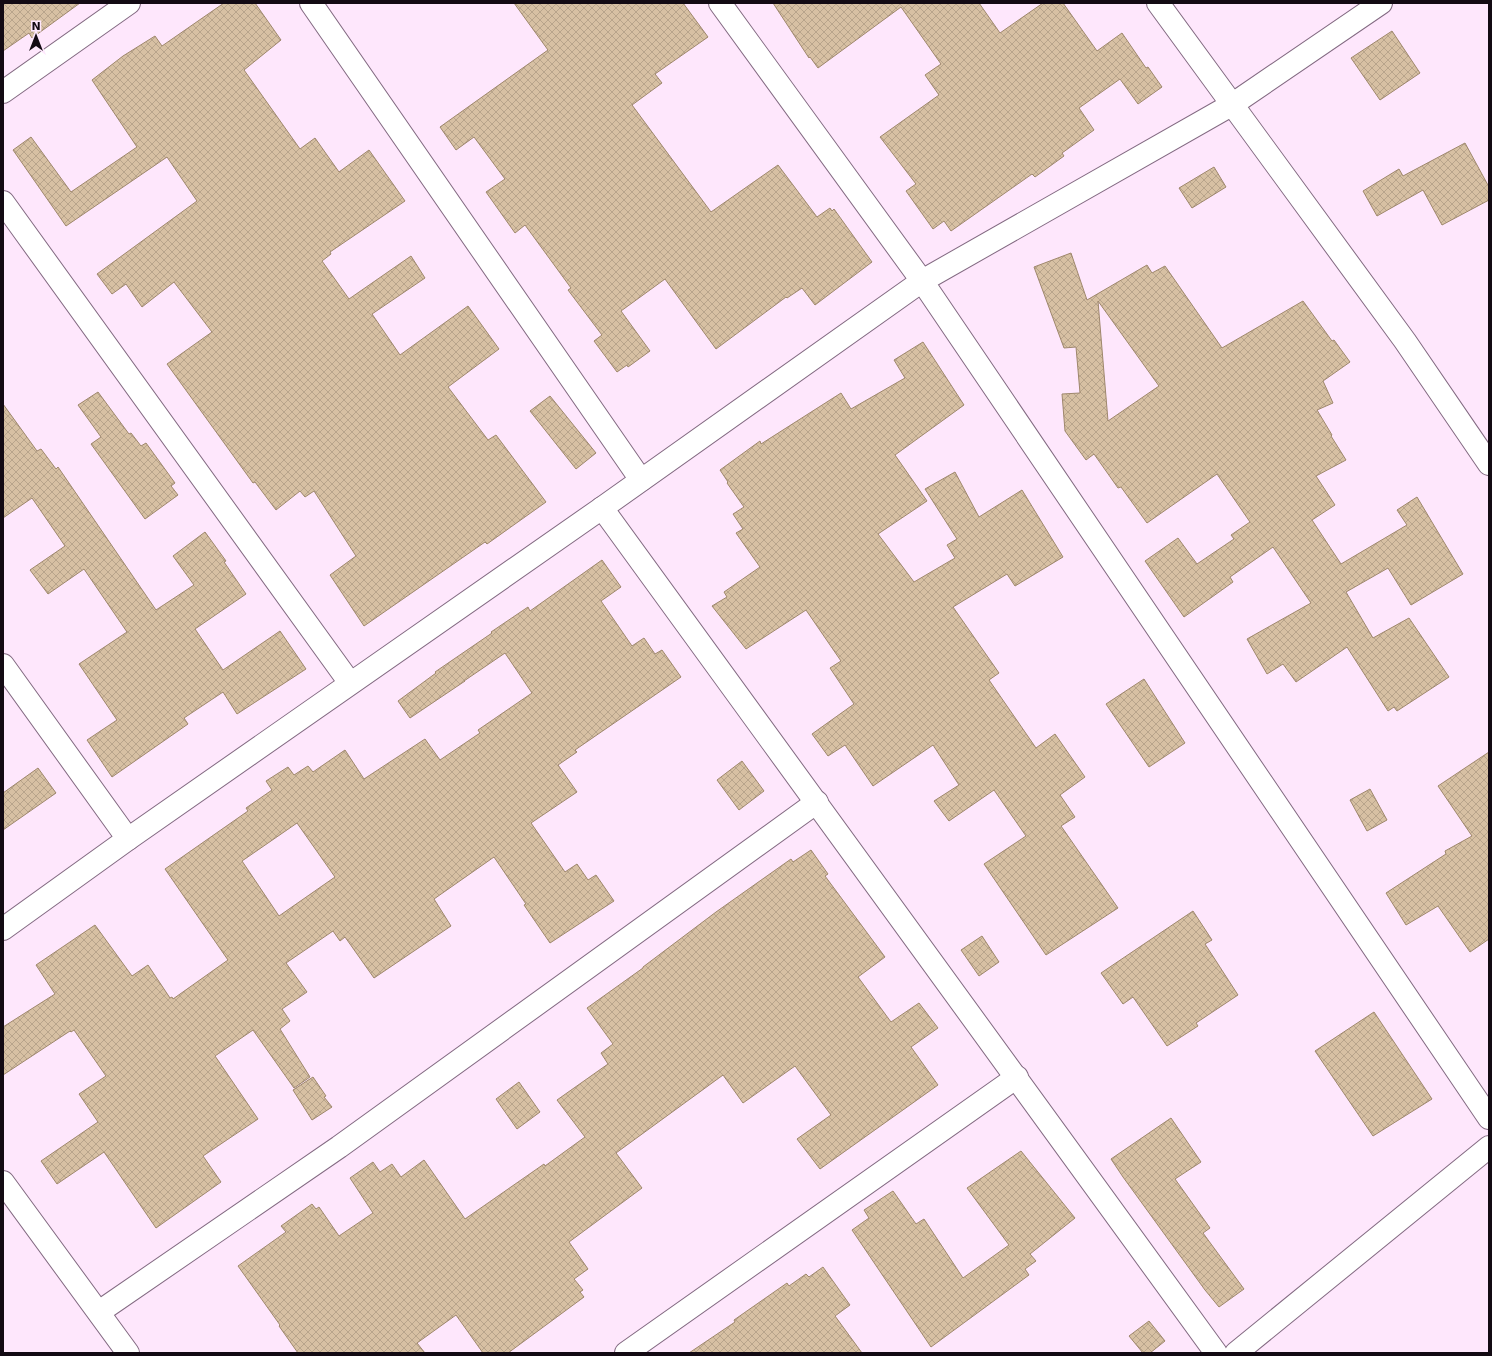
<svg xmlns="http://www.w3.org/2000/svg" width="1492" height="1356" font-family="'DejaVu Sans',sans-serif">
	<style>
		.building { fill: url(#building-cross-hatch); stroke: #9e876c; fill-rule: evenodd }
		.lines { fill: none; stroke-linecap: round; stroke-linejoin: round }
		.street-casing { stroke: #836a82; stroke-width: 24 }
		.street { stroke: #fff; stroke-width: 22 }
	</style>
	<defs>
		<pattern id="building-cross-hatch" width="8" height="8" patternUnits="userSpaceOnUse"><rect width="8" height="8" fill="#d7c0a3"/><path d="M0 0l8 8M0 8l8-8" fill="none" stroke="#b8a48b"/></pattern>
	</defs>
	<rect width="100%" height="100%" fill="#fee7fc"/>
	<g class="building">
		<polygon points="3,3 80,3 32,38 29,33 3,51"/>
		<polygon points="224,3 255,3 281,40 244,70 300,149 315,138 339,172 369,150 405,201 330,252 331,254 322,261 349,299 411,256 425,278 372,314 400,355 468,306 499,349 448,387 488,440 496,435 546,502 487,544 485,542 364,626 330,575 356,556 314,491 305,497 300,491 276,510 255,482 253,483 167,364 212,332 174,282 142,307 126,284 112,294 97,274 197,201 167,157 66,226 13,150 31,137 71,192 137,147 92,80 123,56 155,36 162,46"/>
		<polygon points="514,3 683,3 708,37 655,74 662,83 632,105 711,212 778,165 817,217 830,208 832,211 834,209 872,262 815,305 802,288 787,298 786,297 716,349 665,279 621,311 650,351 628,367 627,365 617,372 594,341 602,335 568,290 571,288 525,225 515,233 486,192 505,179 474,137 456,150 440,127 548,50"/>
		<polygon points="773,3 979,3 1000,33 1043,3 1063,3 1097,51 1122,33 1146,68 1148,67 1162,87 1138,104 1120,79 1079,108 1094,130 1062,153 1064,156 1035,177 1032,174 951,231 944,221 933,229 906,191 916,184 880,137 939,95 925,75 941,64 901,7 818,68 810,57 809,58"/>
		<polygon points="1392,31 1420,73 1380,100 1351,58"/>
		<polygon points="1465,143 1489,187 1489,200 1442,225 1423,190 1377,216 1363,191 1399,169 1403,176"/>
		<polygon points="1214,167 1226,187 1192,208 1179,188"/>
		<path d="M 1071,253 L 1087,300 L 1147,265 L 1152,273 L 1165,266 L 1222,348 L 1303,301 L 1332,341 L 1334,340 L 1350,362 L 1323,381 L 1333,403 L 1317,410 L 1332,435 L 1331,436 L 1346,460 L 1316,476 L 1335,505 L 1312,520 L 1341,564 L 1407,525 L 1397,510 L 1417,497 L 1463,574 L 1411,605 L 1388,568 L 1346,592 L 1373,638 L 1409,618 L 1449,677 L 1397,711 L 1394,707 L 1388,711 L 1347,647 L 1296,682 L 1283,664 L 1267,674 L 1247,639 L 1311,603 L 1273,547 L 1230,577 L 1233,582 L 1184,617 L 1145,561 L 1178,538 L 1197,564 L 1234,539 L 1231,535 L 1250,522 L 1217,474 L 1147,523 L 1121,487 L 1118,488 L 1094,454 L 1086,460 L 1065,431 L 1062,394 L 1080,393 L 1076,347 L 1064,348 L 1034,267 ZM 1098,301 L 1159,386 L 1108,421 Z"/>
		<polygon points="923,342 964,405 895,455 927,501 878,534 914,582 955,558 947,545 957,539 925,489 955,472 979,517 1022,490 1063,557 1015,586 1007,574 953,607 999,673 989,680 1036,748 1055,734 1085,777 1060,795 1075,817 1061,826 1118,908 1046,955 984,864 1026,836 994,790 949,821 934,801 959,785 933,745 873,786 845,745 828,756 812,734 854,704 830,668 841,661 806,610 746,649 712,606 727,597 724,592 760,567 736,533 743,529 733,514 744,507 727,483 728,482 720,470 760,441 761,444 841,393 851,409 905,378 894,360"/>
		<polygon points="98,392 129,434 131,433 141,446 146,443 175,483 171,486 178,495 145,519 91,444 101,437 78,405"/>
		<polygon points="550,396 596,453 576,469 530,411"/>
		<polygon points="3,404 37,451 41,449 56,469 58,467 156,610 194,585 173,556 205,532 226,561 224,562 246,594 195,629 223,670 280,631 306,669 237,714 223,692 184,718 188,724 112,777 87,740 117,720 79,664 127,632 84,569 48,594 30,570 65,546 32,498 3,518"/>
		<path d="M 602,560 L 621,587 L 601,601 L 632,646 L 644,638 L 655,654 L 662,650 L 681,677 L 575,750 L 577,752 L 558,765 L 577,792 L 531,823 L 565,872 L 577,864 L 588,880 L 596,875 L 614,901 L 550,943 L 524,905 L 526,904 L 494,857 L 434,899 L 451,926 L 374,978 L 345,937 L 340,941 L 333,931 L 286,963 L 307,992 L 282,1009 L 290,1021 L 280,1029 L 310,1077 L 294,1088 L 253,1030 L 215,1056 L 258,1119 L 203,1156 L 221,1182 L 156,1228 L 104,1152 L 57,1184 L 41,1161 L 98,1122 L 79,1094 L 106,1076 L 74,1030 L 71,1032 L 70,1031 L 3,1075 L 3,1027 L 55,994 L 36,965 L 95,925 L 132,976 L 148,965 L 170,998 L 172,997 L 173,999 L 228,960 L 165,869 L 248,811 L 246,808 L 272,790 L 266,781 L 288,767 L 294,775 L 308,766 L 313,772 L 345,750 L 364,779 L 425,739 L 440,760 L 480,733 L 478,730 L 532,693 L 505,653 L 464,681 L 465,681 L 410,718 L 398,701 L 436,673 L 435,672 L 492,633 L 491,632 L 528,607 L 530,611 ZM 297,823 L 335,877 L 279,916 L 242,861 Z"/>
		<polygon points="1144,679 1185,743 1149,767 1106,704"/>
		<polygon points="1489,752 1489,939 1470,952 1438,906 1406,925 1386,893 1446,854 1445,851 1472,836 1438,786"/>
		<polygon points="742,761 764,791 739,810 717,780"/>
		<polygon points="38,768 56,793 3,830 3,793"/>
		<polygon points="1370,789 1387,820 1367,831 1350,800"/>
		<polygon points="811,850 828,874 825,876 885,957 858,977 891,1022 919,1003 938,1028 911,1047 938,1085 820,1169 797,1139 831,1115 795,1066 743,1103 723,1075 616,1153 642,1188 569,1242 588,1269 574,1279 583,1290 580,1292 584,1297 508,1353 483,1353 456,1315 417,1343 425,1353 298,1353 279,1326 280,1325 238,1266 286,1232 281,1226 312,1204 316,1209 319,1207 339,1236 373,1213 350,1178 373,1162 380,1172 392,1164 401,1177 424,1160 465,1219 544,1164 545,1166 585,1137 557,1100 608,1064 601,1053 613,1044 587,1008 643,968 643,967 716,912 791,859 793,862"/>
		<polygon points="1193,911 1212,940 1205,944 1238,995 1196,1023 1198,1026 1167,1046 1133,997 1123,1004 1101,973"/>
		<polygon points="982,936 999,962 979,976 961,950"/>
		<polygon points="1374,1012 1432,1099 1373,1136 1315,1051"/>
		<polygon points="313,1077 326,1096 324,1097 332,1107 312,1120 293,1090"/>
		<polygon points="519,1082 540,1112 517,1129 496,1099"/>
		<polygon points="1171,1118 1201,1162 1175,1179 1210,1228 1203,1233 1244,1289 1219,1307 1205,1290 1123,1177 1111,1159"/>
		<polygon points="1021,1151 1075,1218 1030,1254 1036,1261 1025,1269 1029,1275 931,1347 852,1230 869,1218 864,1210 893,1191 916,1224 924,1219 963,1278 1009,1245 967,1188"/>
		<polygon points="823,1267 850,1305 835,1316 862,1353 689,1353 735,1322 734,1320 787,1283 789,1286 806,1274 809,1277"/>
		<polygon points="1149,1321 1165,1341 1150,1353 1143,1353 1129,1336"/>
	</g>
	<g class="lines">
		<defs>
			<g id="street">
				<polyline points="311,3 641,480"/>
				<polyline points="720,3 922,281 1489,1118"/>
				<polyline points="1158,3 1405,341 1489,464"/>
				<polyline points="3,92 129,3"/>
				<polyline points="3,202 350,683"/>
				<polyline points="602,508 1216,1353"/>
				<polyline points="3,665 128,839"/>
				<polyline points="3,929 128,839 602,508 922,281 1233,104 1381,3"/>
				<polyline points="3,1182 128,1353"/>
				<polyline points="99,1312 339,1147 817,802"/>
				<polyline points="626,1353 1017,1077"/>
				<polyline points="1236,1353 1489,1147"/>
			</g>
		</defs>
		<use href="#street" class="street-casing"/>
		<use href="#street" class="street"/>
	</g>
	<rect width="1492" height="1356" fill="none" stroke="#130a13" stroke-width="8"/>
	<g transform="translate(36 36)" stroke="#fee7fc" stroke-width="3" paint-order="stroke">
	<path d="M0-3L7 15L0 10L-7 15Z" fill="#130a13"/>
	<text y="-6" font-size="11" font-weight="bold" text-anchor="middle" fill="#130a13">N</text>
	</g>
</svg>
